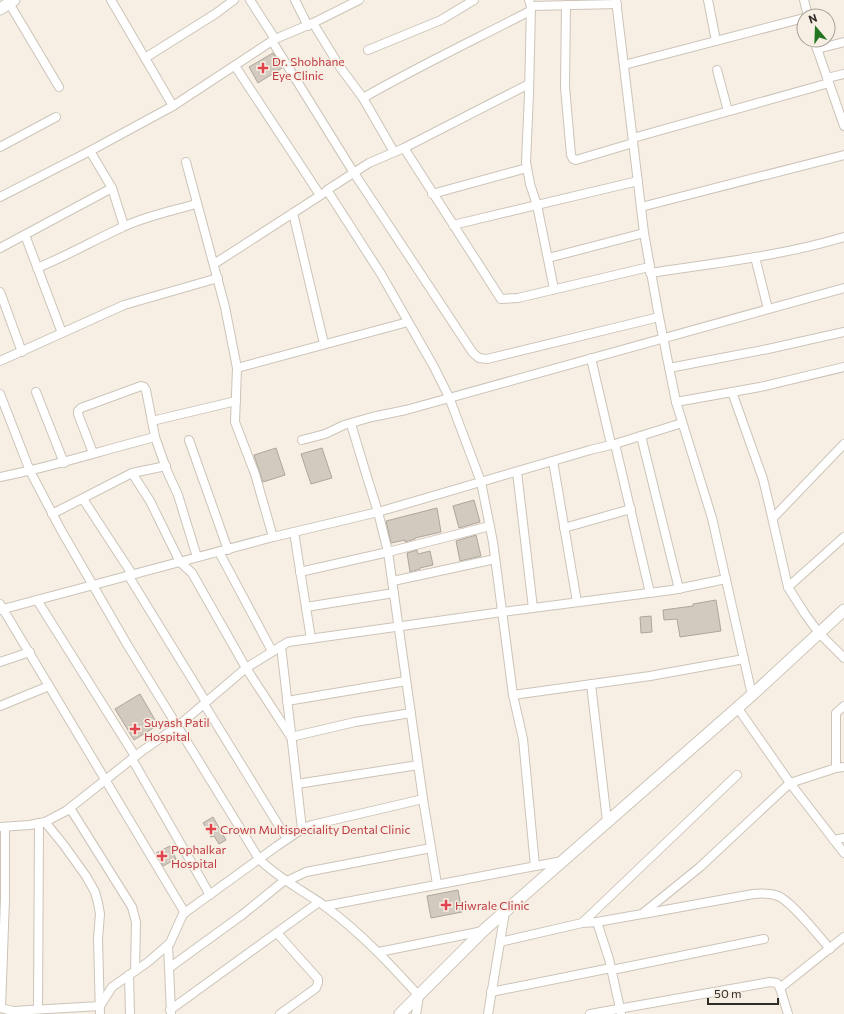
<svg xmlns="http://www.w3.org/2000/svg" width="844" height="1014" font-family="Commissioner,sans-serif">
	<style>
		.building { fill: #d2cabf; stroke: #aea69b }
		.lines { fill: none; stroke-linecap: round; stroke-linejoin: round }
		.street-casing { stroke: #ccc4b9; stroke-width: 10 }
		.secondary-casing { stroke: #ccc4b9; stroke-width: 13 }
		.street { stroke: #fff; stroke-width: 8 }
		.secondary { stroke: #fff; stroke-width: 11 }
		.health-dot { fill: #e0444e; stroke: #f7efe3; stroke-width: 1.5 }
		.labels { text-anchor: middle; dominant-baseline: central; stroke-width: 3; stroke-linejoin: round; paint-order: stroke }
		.health-label { font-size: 12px; fill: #be3a42; stroke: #f7efe3; text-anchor: start }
	</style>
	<rect width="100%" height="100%" fill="#f7efe3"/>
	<g class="building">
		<polygon points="273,53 282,68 258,83 249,67"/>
		<polygon points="276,448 285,475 263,482 254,455"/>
		<polygon points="322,448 332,478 311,484 301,454"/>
		<polygon points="474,500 480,522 459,528 453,506"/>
		<polygon points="437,508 441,532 415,538 415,539 405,542 405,540 391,543 386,521"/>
		<polygon points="476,535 481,556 460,561 456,541"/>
		<polygon points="417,550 418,554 430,551 433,565 420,568 420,569 410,572 407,553"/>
		<polygon points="716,600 721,631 680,637 677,619 664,620 663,610 693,606 693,604"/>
		<polygon points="651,616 652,632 641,633 640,617"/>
		<polygon points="140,694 158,725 134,740 115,709"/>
		<polygon points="213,817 226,840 219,844 214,836 211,837 203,823"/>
		<polygon points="170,846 176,859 163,866 156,853"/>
		<polygon points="458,890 462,912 431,918 427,896"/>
	</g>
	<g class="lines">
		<defs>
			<g id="street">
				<polyline points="111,0 173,106"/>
				<polyline points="250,0 275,39"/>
				<polyline points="295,0 308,26"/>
				<polyline points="529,0 531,6 529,94 526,162 530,184 537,205 554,289"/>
				<polyline points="616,0 644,233 659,317 676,402 712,518 752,695"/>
				<polyline points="708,0 716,41"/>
				<polyline points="804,0 808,16"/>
				<polyline points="9,3 59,87"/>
				<polyline points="566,5 565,87 571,155 573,159 576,160 633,143"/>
				<polyline points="531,6 617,4"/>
				<path d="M 313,23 L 340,67 L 363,98 C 417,67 474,40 530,11"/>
				<polyline points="814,40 844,126"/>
				<polyline points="272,41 354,173 473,353 479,358 487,359 659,317"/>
				<polyline points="817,49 844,42"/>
				<polyline points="368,50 441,20 474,0"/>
				<polyline points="145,58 215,14 234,0"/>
				<polyline points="624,65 804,18"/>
				<polyline points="235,66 320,195"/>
				<polyline points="717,70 728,111"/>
				<polyline points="827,78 844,74"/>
				<polyline points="529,84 404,148 369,163 327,190 381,274 434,367 449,397 481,482 493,542 513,695 523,739 535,866"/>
				<polyline points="363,98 394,152"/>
				<polyline points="633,138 829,83"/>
				<polyline points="0,147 56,117"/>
				<polyline points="404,148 501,299 518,298 649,267"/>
				<polyline points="90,151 112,188 124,226"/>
				<polyline points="186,162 225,307 237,368 235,422 255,474 273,537"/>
				<polyline points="432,194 527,168"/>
				<polyline points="0,197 90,151 173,106 275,39 313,23 359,0"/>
				<polyline points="641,207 844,155"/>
				<polyline points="293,213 324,344"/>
				<polyline points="453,225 638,181"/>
				<polyline points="25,235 62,333"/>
				<polyline points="0,248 112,188"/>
				<polyline points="755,257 768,309"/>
				<polyline points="548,258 644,233"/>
				<polyline points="214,264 324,193"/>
				<path d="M 37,268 C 67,256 94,240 123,227 C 146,216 172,211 196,204"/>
				<path d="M 650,273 C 715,263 781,256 844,237"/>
				<polyline points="0,292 22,352"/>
				<polyline points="591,358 611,444"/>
				<polyline points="0,361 124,305 218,278"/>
				<polyline points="237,368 408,322"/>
				<polyline points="669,368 768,349 844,332"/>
				<polyline points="36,392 64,463"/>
				<polyline points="732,392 763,479 769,504 788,587"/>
				<path d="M 0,394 L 30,471 L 61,530 L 128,646 L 259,859 C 279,879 304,891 326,907 C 361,933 390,964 419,996 L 416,1014"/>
				<polyline points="676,402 760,387 844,367"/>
				<polyline points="152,421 236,401"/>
				<polyline points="351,424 367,477 378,512 388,552 423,799"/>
				<polyline points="641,436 679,589"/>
				<polyline points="189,440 228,550"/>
				<polyline points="302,440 325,434 344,425 372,417 406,410 844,288"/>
				<polyline points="615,444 650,593"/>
				<polyline points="93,453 78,414 78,411 81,408 141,386 144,387 146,390 155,437 167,471 178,495 197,557"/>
				<polyline points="553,461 577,602"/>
				<polyline points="517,472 533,608"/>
				<polyline points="132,473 150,501 180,562 192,573 246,668 291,737 355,722 411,713"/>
				<path d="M 0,477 C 53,467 103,450 155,437"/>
				<polyline points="83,499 132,574"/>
				<polyline points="52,514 132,473 166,466"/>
				<polyline points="773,518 844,444"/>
				<polyline points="564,528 631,509"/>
				<polyline points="294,532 311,639"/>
				<polyline points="844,537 788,587 805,614 819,633 844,658"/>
				<polyline points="219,552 272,651"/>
				<polyline points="300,572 388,552 490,526"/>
				<polyline points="128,575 206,702"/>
				<polyline points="393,581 495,559"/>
				<polyline points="37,600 135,756"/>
				<polyline points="0,604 185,913"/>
				<polyline points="306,607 394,593"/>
				<polyline points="0,610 273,537 378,512 590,450 615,444 682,423"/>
				<polyline points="281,646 302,829"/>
				<polyline points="0,662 30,652"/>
				<polyline points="591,684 607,821"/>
				<polyline points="513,695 650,676 744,659"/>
				<polyline points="287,701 406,681"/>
				<polyline points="204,704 287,839"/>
				<polyline points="0,706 49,686"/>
				<polyline points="737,707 790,783 844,853"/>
				<polyline points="132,759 210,895"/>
				<polyline points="836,768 844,767"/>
				<polyline points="297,784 418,765"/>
				<polyline points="70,808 132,907 136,922 135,971"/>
				<polyline points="45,822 63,844 86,876 95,892 98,903 100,914 98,939 100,1014"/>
				<polyline points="0,827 30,825 45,822 66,811 142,751 178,726 246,668 288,642 502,612 672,590 726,579"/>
				<polyline points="834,840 844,838"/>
				<polyline points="287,881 306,872 431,848"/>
				<polyline points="325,906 562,861"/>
				<path d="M 643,914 L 753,894 C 762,893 770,893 778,896 C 791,901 819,936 830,949"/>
				<polyline points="597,922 642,914 700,867 790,783 836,768 836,713 844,706"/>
				<polyline points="582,923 737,775"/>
				<polyline points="277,933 318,979 318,983 316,988 280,1014"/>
				<polyline points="500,942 582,923 597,922 609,959 621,1013"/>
				<polyline points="168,945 171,1013"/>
				<polyline points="379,952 483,931"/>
				<polyline points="169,968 242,915 285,880"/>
				<polyline points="612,970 764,939"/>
				<polyline points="129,975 130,1014"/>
				<polyline points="780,988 844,937"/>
				<polyline points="491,992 611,968"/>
				<polyline points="0,1008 13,1011 100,1006 112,987 148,962 170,943 183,914 277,846 302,829 312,825 423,799 437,884"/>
				<polyline points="1,1008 5,899 5,827"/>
				<polyline points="38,1009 39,823"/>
				<polyline points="170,1010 319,902"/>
				<polyline points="488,1014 505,912"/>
				<polyline points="590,1014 770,982 777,983 780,988 788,1014"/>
			</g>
			<g id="secondary">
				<polyline points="0,9 14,0"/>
				<polyline points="400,1014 485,929 752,695 844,610"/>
			</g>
		</defs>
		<use href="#street" class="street-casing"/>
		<use href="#secondary" class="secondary-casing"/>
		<use href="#street" class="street"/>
		<use href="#secondary" class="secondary"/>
	</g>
	<g class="health-dot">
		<path d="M261 62h4v4h4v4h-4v4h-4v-4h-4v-4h4z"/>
		<path d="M133 723h4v4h4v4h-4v4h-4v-4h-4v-4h4z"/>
		<path d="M209 823h4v4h4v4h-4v4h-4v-4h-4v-4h4z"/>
		<path d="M160 850h4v4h4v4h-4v4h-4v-4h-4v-4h4z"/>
		<path d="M444 899h4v4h4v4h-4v4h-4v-4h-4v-4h4z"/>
	</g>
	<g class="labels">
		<g class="health-label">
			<text x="272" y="61">Dr. Shobhane<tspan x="272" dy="14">Eye Clinic</tspan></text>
			<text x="144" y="722">Suyash Patil<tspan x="144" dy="14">Hospital</tspan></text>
			<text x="220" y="829">Crown Multispeciality Dental Clinic</text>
			<text x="171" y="849">Pophalkar<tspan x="171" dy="14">Hospital</tspan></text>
			<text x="455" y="905">Hiwrale Clinic</text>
		</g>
	</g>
	<g transform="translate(816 28) rotate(341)"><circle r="19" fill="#f7efe3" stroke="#a7a198"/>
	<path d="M0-3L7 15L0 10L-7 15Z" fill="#237621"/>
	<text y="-6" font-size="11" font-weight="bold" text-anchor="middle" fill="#302d28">N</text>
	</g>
	<path d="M708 998v6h70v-6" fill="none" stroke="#302d28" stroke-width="2"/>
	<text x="714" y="998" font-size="12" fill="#302d28" stroke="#f7efe3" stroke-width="3" paint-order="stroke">50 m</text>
</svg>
